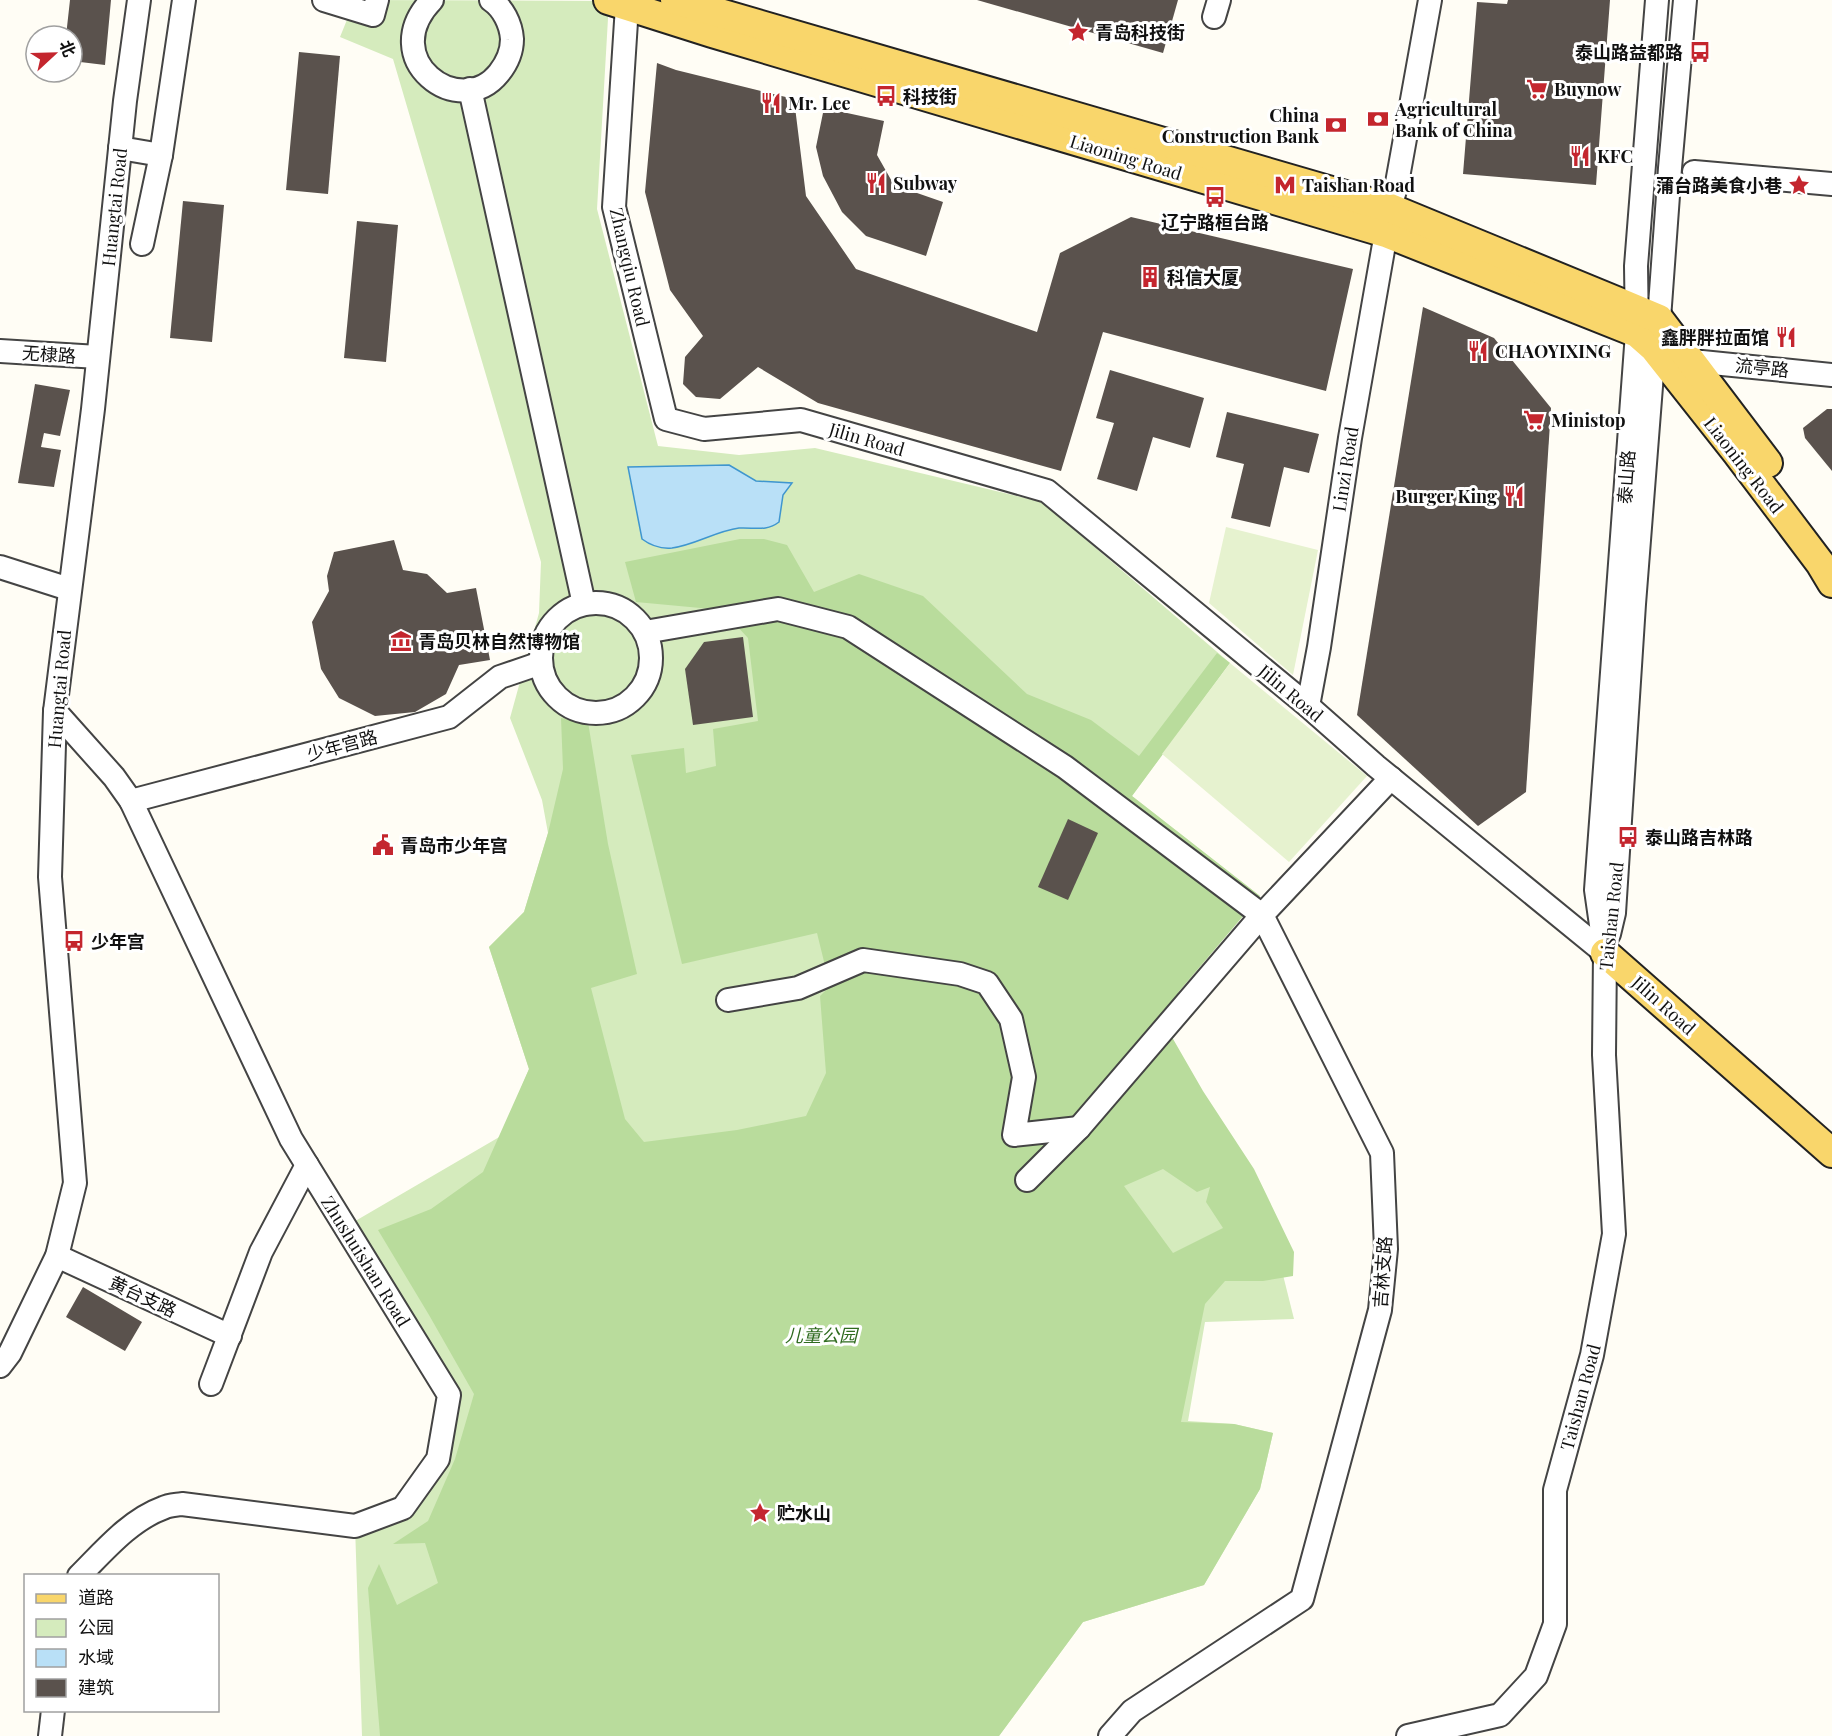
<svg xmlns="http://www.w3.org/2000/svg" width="1832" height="1736" font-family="'Playfair Display','Noto Sans SC',serif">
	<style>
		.green { fill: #d5ebbd }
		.forest { fill: #b9dc9c; fill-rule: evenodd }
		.pitch { fill: #e6f2cf }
		.water { fill: #b9e0f7; stroke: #3f96cf; stroke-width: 1.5 }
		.building { fill: #5a524d }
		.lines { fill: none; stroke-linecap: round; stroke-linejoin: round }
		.minor-casing { stroke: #444; stroke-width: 26 }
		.major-casing { stroke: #222; stroke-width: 32 }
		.minor { stroke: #fff; stroke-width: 22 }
		.major { stroke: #f9d66b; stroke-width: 28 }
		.labels { text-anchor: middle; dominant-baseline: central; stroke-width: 6; stroke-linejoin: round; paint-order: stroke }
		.poi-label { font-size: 18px; font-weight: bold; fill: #111; stroke: #fff; text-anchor: start }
		.street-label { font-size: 18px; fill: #111; stroke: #fff }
		.park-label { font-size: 18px; font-style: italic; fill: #2f6b1f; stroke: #fff }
	</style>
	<rect width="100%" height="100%" fill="#fffdf5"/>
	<polygon class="green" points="355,0 609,1 597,209 658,446 739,455 815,448 1042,502 1230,663 1132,796 1260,896 1151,1025 1267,1211 1294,1319 1205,1322 1188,1421 1234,1424 1273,1433 1260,1489 1204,1585 1083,1622 999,1736 362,1736 355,1526 403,1508 438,1459 449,1395 345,1227 501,1136 529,1069 489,947 524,912 548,833 542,800 510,718 539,613 541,562 393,59 340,37"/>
	<path class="forest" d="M 740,539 L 764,539 L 787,545 L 814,592 L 859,574 L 923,596 L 1027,694 L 1091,720 L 1139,756 L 1217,653 L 1230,663 L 1132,796 L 1260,896 L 1179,991 L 1165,1025 L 1203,1091 L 1254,1169 L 1294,1252 L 1293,1276 L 1263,1281 L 1225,1281 L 1205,1304 L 1181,1422 L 1234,1424 L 1273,1433 L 1260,1489 L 1204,1585 L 1083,1622 L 999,1736 L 380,1736 L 368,1588 L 379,1564 L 397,1605 L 438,1583 L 425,1543 L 393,1544 L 428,1521 L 455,1459 L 474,1394 L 429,1315 L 378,1230 L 431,1209 L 483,1172 L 529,1069 L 489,947 L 524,912 L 548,833 L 563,769 L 561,718 L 588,722 L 608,844 L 637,974 L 591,988 L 625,1119 L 644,1142 L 737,1130 L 806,1116 L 826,1073 L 820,996 L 830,986 L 817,933 L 682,964 L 631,755 L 684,748 L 686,773 L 716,766 L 713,729 L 758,721 L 748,638 L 722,610 L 636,602 L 625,562 ZM 1163,1169 L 1197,1192 L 1210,1187 L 1206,1202 L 1223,1228 L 1173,1253 L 1124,1186 Z"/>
	<g class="pitch">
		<polygon points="1226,527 1318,550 1293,675 1209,603"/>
		<polygon points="1230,663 1367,776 1289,862 1162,754"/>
	</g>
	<path class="water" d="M 729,465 L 756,481 L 792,483 L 783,495 L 779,522 C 766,532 754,527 739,528 C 716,531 695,545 672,548 C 661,549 650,545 642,539 L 628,467 Z"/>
	<g class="building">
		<polygon points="70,0 111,0 105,65 72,61 72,36 66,36"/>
		<polygon points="977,0 1178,0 1163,53"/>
		<polygon points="1508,0 1610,0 1596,185 1463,174 1477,2 1507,4"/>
		<polygon points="299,52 340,56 328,194 286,190"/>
		<polygon points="657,63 676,70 794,99 806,196 856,269 1037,332 1060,253 1131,217 1353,269 1326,391 1103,332 1061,471 818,403 758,367 720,399 696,397 683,384 685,357 703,336 670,290 645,192"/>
		<polygon points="824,108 884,121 877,155 894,185 943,202 926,256 866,236 842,212 823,176 816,147"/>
		<polygon points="183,201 224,205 212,342 170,338"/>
		<polygon points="357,221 398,225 386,362 344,358"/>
		<polygon points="1423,307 1494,338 1551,408 1526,792 1478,826 1357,715"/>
		<polygon points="1110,370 1204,398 1190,448 1153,437 1137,491 1097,479 1114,423 1096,418"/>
		<polygon points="35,384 70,390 60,436 44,433 41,447 61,450 54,487 18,483"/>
		<polygon points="1827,409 1832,409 1832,471 1805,438 1803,428"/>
		<polygon points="1227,412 1319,434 1309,473 1284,467 1270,527 1231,518 1244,464 1216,457"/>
		<polygon points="394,540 403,570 427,574 447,593 476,588 490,660 459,665 446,694 415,712 375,716 339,698 321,669 312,622 329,591 327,576 334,552"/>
		<polygon points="743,637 753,717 693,725 685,669 704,642"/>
		<polygon points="1068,819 1098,833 1068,900 1038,887"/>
		<polygon points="83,1287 142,1322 125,1351 66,1317"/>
	</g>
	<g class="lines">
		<defs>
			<g id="minor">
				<polyline points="324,0 373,15 377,0"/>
				<path d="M 432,0 C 375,59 460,122 499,73 C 507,63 512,52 512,39 C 511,24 503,8 491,0"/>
				<polyline points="627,6 614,207 666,419 704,429 801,420 1047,491 1308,706 1376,766 1605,953"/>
				<polyline points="1214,17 1219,0"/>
				<polyline points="470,89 584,604"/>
				<polyline points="120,148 161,155"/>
				<polyline points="1694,172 1832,184"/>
				<polyline points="1390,208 1397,183 1430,0"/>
				<polyline points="142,244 161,155 184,0"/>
				<polyline points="0,351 98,357"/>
				<polyline points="1682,358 1692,361 1832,375"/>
				<polyline points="0,567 69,589"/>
				<circle cx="596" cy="658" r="55"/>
				<polyline points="645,632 778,609 848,627 1065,767 1262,915 1079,1128 1027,1180"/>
				<polyline points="1308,706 1319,647 1350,438 1386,233"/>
				<path d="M 55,711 L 114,777 L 131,801 L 291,1139 L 449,1395 L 438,1459 L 403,1508 L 355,1526 L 182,1504 C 176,1505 169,1505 163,1508 C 130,1520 104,1551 79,1576"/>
				<polyline points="131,801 449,717 500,677 541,663"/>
				<polyline points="1609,934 1614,913 1634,604 1654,348 1659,319 1670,168 1685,0"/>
				<polyline points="728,1000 798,988 863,960 960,974 987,983 1011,1019 1024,1077 1014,1135 1079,1128"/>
				<polyline points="57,1256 230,1336"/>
				<polyline points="0,1366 10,1353 57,1256 75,1183 50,877 55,711 93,409 125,101 139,0"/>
				<polyline points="211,1384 261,1252 307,1165"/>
				<polyline points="50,1736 53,1710"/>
				<polyline points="1110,1736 1132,1711 1302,1599 1380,1310 1386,1249 1382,1153 1262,915 1391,778"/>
				<polyline points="1408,1736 1500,1715 1536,1676 1555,1624 1555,1490 1592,1355 1614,1234 1604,1055 1605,953 1596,890 1637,333 1636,266 1657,0"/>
			</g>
			<g id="major">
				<polyline points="608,0 712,33 1386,233 1637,333 1654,348 1737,453 1820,563 1832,583"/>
				<polyline points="675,0 1390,208 1621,303 1659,319 1768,463"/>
				<polyline points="1605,953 1832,1153"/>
			</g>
		</defs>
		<use href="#minor" class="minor-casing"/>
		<use href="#major" class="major-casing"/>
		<use href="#minor" class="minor"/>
		<use href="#major" class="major"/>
	</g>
	<defs>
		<symbol id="sight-bare" viewBox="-9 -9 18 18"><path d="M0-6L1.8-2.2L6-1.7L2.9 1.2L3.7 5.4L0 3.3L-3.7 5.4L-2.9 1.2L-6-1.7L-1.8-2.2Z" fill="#c4262e" stroke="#fff" stroke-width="2.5" paint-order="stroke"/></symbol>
		<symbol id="bus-bare" viewBox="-9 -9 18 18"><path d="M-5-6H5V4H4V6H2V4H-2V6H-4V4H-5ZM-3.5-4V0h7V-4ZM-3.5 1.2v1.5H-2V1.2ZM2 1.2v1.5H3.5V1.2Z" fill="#c4262e" stroke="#fff" stroke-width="2.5" paint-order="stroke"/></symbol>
		<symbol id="supermarket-bare" viewBox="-9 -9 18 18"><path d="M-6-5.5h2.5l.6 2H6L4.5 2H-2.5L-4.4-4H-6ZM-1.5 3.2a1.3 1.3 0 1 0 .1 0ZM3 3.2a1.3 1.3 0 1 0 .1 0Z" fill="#c4262e" stroke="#fff" stroke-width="2.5" paint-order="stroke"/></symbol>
		<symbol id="restaurant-bare" viewBox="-9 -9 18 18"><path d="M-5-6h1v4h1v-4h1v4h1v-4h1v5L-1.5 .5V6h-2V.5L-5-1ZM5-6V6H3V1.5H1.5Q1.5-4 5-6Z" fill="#c4262e" stroke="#fff" stroke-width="2.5" paint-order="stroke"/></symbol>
		<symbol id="bank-bare" viewBox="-9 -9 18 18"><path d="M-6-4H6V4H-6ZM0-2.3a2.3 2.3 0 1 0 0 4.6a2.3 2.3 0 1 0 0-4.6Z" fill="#c4262e" stroke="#fff" stroke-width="2.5" paint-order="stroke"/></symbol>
		<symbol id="metro-bare" viewBox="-9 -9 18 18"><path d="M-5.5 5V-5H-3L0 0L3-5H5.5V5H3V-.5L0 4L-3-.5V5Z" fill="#c4262e" stroke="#fff" stroke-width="2.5" paint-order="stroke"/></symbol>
		<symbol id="building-bare" viewBox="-9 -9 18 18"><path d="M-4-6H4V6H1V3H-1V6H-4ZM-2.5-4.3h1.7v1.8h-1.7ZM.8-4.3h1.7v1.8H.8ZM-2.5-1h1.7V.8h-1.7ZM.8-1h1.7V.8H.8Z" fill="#c4262e" stroke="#fff" stroke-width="2.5" paint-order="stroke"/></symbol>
		<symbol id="museum-bare" viewBox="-9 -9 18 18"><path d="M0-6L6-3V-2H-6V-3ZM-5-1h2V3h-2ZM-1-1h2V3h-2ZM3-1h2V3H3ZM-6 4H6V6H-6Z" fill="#c4262e" stroke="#fff" stroke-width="2.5" paint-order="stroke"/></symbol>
		<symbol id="civic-bare" viewBox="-9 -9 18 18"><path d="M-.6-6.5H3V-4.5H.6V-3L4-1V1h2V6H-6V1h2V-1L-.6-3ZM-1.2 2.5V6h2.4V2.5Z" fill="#c4262e" stroke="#fff" stroke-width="2.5" paint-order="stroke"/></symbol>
	</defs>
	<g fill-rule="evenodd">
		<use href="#sight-bare" x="1063" y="17" width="30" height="30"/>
		<use href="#bus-bare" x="1685" y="37" width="30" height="30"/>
		<use href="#supermarket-bare" x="1522" y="74" width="30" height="30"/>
		<use href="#bus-bare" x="871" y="81" width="30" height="30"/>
		<use href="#restaurant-bare" x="756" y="88" width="30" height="30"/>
		<use href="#bank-bare" x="1363" y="104" width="30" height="30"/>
		<use href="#bank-bare" x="1321" y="110" width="30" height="30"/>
		<use href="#restaurant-bare" x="1565" y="141" width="30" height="30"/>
		<use href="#restaurant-bare" x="861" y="168" width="30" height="30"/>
		<use href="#metro-bare" x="1270" y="170" width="30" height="30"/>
		<use href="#sight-bare" x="1784" y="170" width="30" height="30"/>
		<use href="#bus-bare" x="1200" y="182" width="30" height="30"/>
		<use href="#building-bare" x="1135" y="262" width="30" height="30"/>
		<use href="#restaurant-bare" x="1771" y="322" width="30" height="30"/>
		<use href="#restaurant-bare" x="1463" y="336" width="30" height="30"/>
		<use href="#supermarket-bare" x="1519" y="405" width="30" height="30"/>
		<use href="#restaurant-bare" x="1499" y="481" width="30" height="30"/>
		<use href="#museum-bare" x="386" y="626" width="30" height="30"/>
		<use href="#bus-bare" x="1613" y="822" width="30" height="30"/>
		<use href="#civic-bare" x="368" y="830" width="30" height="30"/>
		<use href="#bus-bare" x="59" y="926" width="30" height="30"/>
		<use href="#sight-bare" x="745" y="1498" width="30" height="30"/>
	</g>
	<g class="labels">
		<g class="poi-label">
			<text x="1095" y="32">青岛科技街</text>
			<text x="1683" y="52" text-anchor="end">泰山路益都路</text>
			<text x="1554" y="89">Buynow</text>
			<text x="903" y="96">科技街</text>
			<text x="788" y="103">Mr. Lee</text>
			<text x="1395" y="109">Agricultural<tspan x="1395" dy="21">Bank of China</tspan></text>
			<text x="1319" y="115" text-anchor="end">China<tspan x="1319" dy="21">Construction Bank</tspan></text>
			<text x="1597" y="156">KFC</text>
			<text x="893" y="183">Subway</text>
			<text x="1302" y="185">Taishan Road</text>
			<text x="1782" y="185" text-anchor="end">蒲台路美食小巷</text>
			<text x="1215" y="222" text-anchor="middle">辽宁路桓台路</text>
			<text x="1167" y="277">科信大厦</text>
			<text x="1769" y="337" text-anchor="end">鑫胖胖拉面馆</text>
			<text x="1495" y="351">CHAOYIXING</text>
			<text x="1551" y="420">Ministop</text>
			<text x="1497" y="496" text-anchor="end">Burger King</text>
			<text x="418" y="641">青岛贝林自然博物馆</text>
			<text x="1645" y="837">泰山路吉林路</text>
			<text x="400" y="845">青岛市少年宫</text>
			<text x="91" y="941">少年宫</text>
			<text x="777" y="1513">贮水山</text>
		</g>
		<g class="street-label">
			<text transform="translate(1126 157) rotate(17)">Liaoning Road</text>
			<text transform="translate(114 207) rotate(-84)">Huangtai Road</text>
			<text transform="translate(630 267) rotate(77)">Zhangqiu Road</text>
			<text transform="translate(49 354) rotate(4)">无棣路</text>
			<text transform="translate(1762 367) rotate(6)">流亭路</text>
			<text transform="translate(867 439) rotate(16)">Jilin Road</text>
			<text transform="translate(1744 465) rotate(52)">Liaoning Road</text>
			<text transform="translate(1345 469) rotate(-81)">Linzi Road</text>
			<text transform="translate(1626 477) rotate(-86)">泰山路</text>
			<text transform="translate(59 689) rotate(-85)">Huangtai Road</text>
			<text transform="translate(1291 693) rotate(40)">Jilin Road</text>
			<text transform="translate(342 745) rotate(-15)">少年宫路</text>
			<text transform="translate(1611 916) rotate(-84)">Taishan Road</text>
			<text transform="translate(1664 1005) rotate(42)">Jilin Road</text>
			<text transform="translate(366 1261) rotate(58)">Zhushuishan Road</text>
			<text transform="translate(1382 1272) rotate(-86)">吉林支路</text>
			<text transform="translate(143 1296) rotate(25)">黄台支路</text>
			<text transform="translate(1580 1397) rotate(-75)">Taishan Road</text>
		</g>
		<g class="park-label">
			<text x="821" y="1335">儿童公园</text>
		</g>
	</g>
	<rect x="24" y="1574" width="195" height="138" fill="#ffffff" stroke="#a0a0a0" stroke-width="1.5"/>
	<rect x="36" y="1594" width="30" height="9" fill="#f9d66b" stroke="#a0a0a0" stroke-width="1.5"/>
	<text x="78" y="1604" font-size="18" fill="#111111">道路</text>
	<rect x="36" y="1619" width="30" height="18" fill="#d5ebbd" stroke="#a0a0a0" stroke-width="1.5"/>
	<text x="78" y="1634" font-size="18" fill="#111111">公园</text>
	<rect x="36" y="1649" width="30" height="18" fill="#b9e0f7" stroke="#a0a0a0" stroke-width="1.5"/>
	<text x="78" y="1664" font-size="18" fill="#111111">水域</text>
	<rect x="36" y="1679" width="30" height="18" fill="#5a524d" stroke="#a0a0a0" stroke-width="1.5"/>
	<text x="78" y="1694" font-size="18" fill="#111111">建筑</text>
	<g transform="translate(54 54) rotate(68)"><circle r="28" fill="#ffffff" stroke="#a0a0a0" stroke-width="1.5"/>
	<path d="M0-4.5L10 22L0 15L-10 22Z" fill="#c4262e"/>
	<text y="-9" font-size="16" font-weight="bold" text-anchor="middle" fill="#111111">北</text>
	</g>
</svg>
